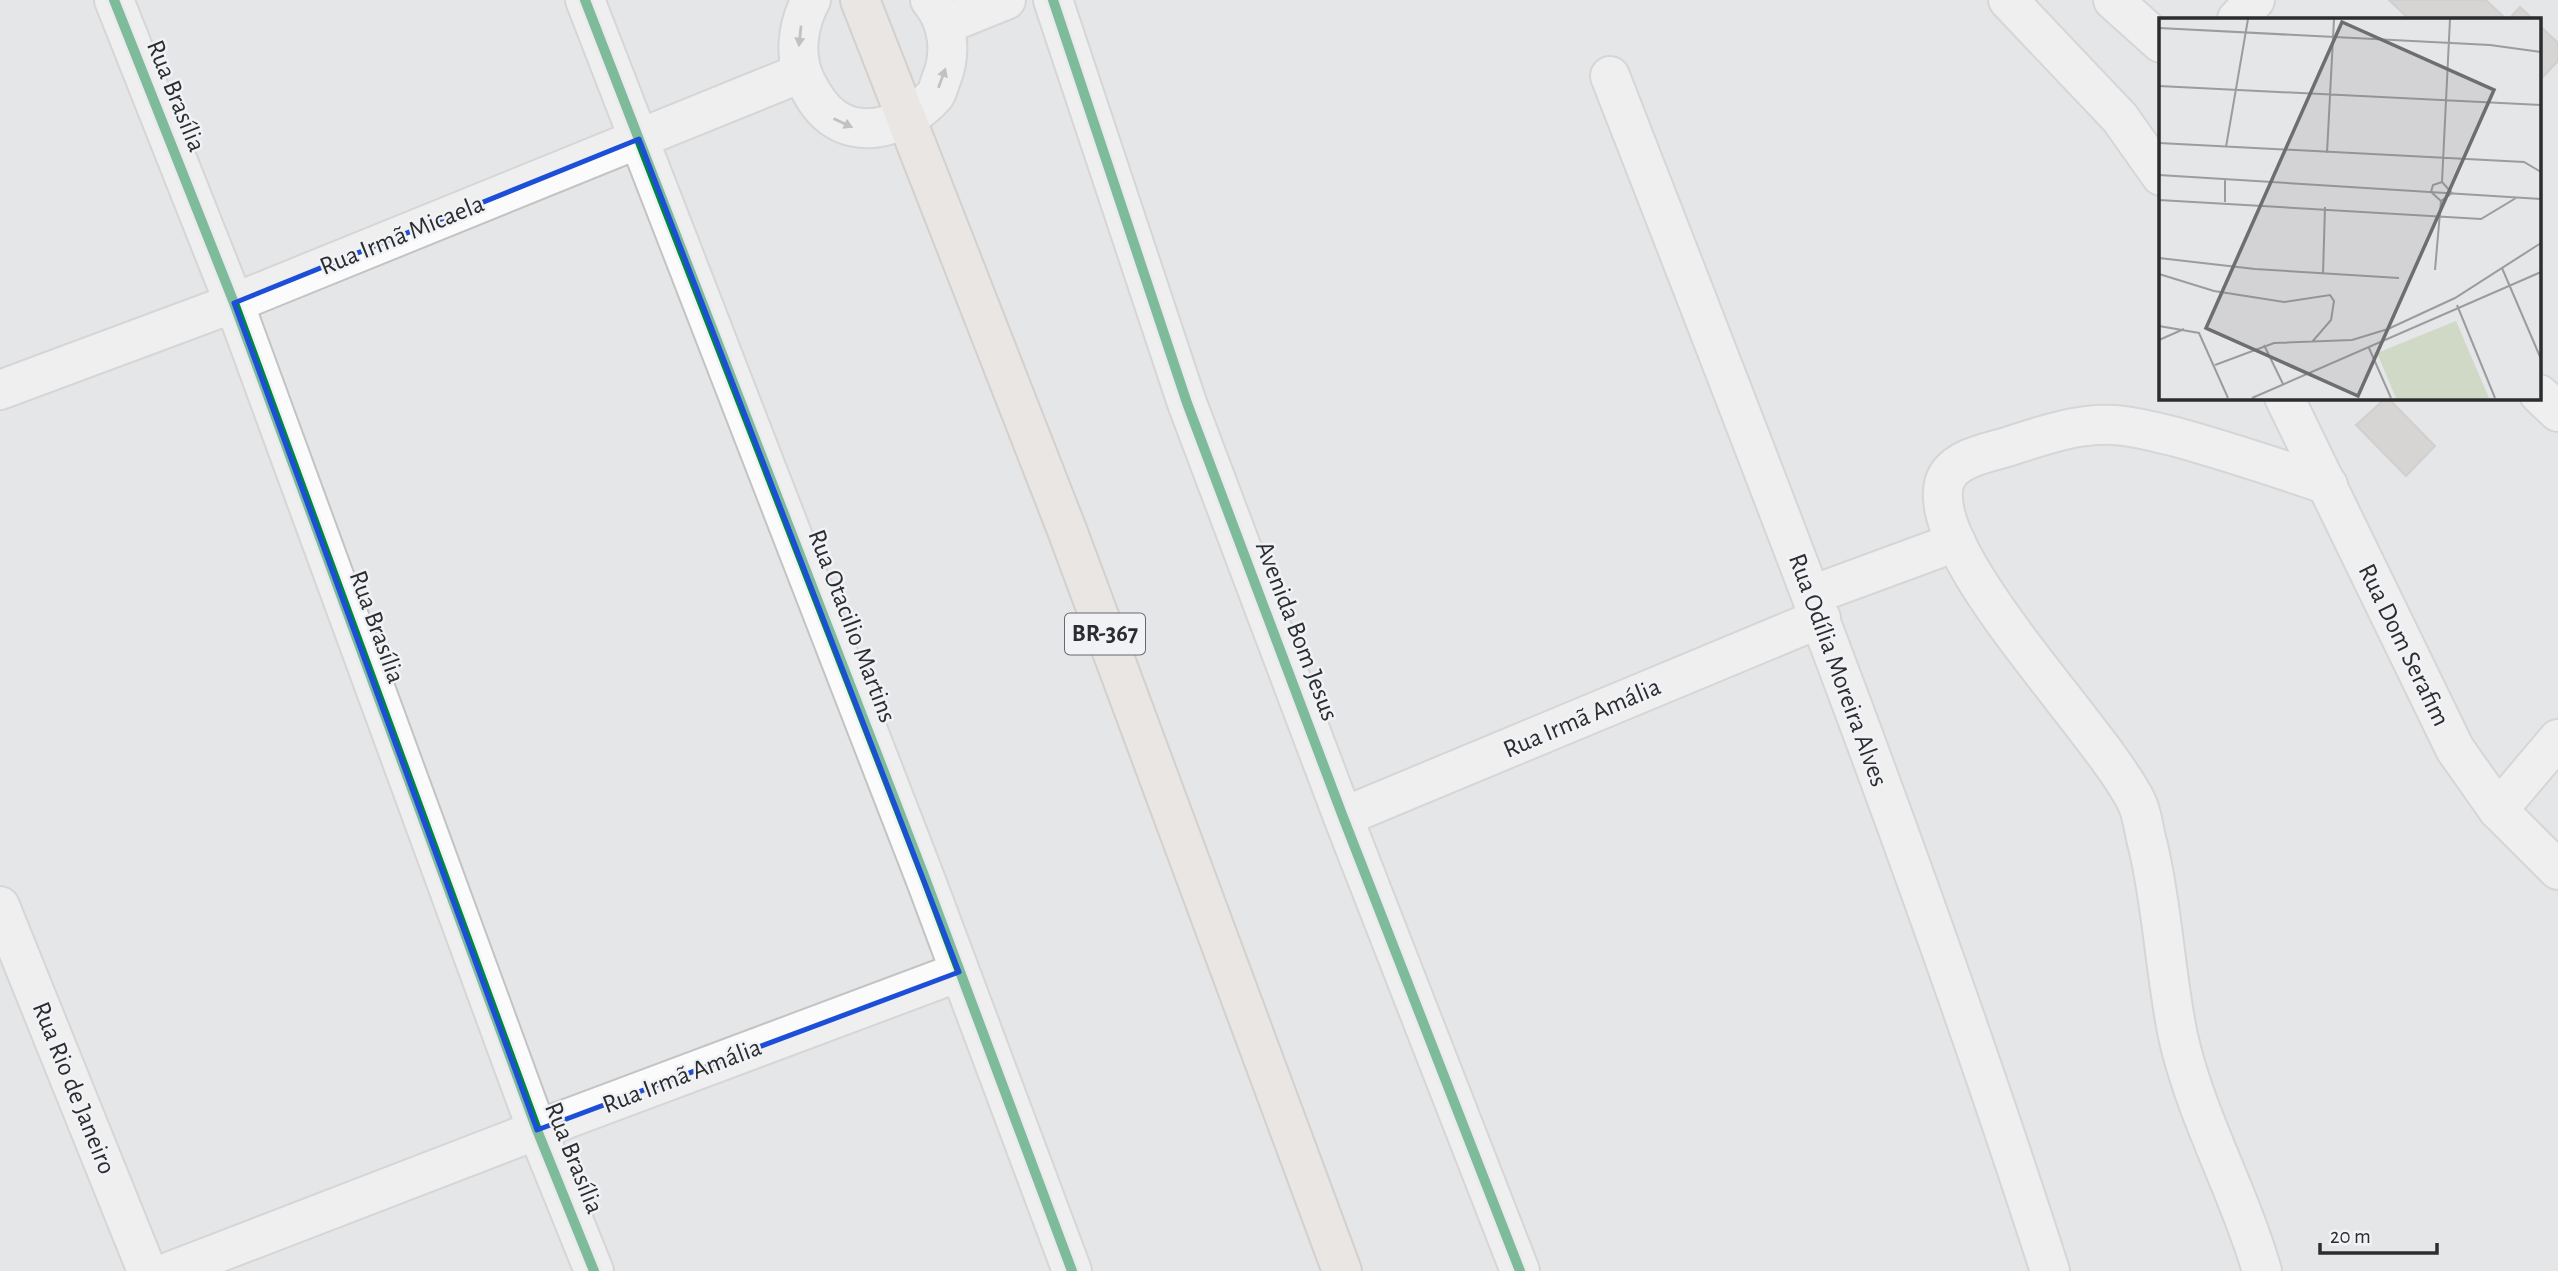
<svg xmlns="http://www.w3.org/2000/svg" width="2558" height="1271" font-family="'Alegreya Sans',sans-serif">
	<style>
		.building { fill: #c6c1ba; stroke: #b5b5b5; stroke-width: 2 }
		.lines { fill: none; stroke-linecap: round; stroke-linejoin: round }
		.minor-casing { stroke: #c3c3c4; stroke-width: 42 }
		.highway-casing { stroke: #bcb5ae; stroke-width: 42 }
		.minor { stroke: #fbfbfb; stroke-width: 38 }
		.highway { stroke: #eee6de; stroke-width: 38 }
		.cycleway-casing { stroke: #f1f2f6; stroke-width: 15 }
		.cycleway { stroke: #00873e; stroke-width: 10 }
		.oneway { fill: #949494 }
		.marked { fill: none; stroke: #1d4ed8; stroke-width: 5; stroke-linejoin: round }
		.labels { text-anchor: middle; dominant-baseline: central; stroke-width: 5; stroke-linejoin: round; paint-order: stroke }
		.shield { fill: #f1f2f6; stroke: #67686a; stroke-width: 2 }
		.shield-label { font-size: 24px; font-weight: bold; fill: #2c2d2e }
		.street-label { font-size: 26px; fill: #2c2d2e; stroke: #f1f2f6 }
		.inset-road { fill: none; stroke: #9b9c9d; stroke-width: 2 }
		.view { fill: #6d6e6f; fill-opacity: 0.15; stroke: #6d6e6f; stroke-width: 3.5 }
		.inset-edge { fill: none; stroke: #2c2d2e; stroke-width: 3.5 }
	</style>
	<rect width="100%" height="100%" fill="#e5e6e7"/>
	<g class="building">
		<polygon points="2389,0 2486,0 2506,19 2409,19"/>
		<polygon points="2520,7 2533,19 2509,19"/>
		<polygon points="2539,25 2558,43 2558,61 2539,81"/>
		<polygon points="2387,397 2435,446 2406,476 2356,425"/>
	</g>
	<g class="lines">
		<defs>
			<g id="minor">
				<polyline points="114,0 234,303 537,1130 594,1271"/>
				<polyline points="585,0 925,878 1072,1271"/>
				<path d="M 811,0 C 798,24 793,56 806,82 C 813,96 821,110 835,119 C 867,140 912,122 935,95 C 938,91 939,85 941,80 C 952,53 949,23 930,0"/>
				<polyline points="1053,0 1187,403 1343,817 1520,1271"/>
				<polyline points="2008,0 2120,118 2161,176"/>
				<polyline points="2113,0 2161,43"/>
				<polyline points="2237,19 2255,0"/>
				<polyline points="944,25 1006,0"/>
				<path d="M 1610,76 C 1764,471 1920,867 2050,1271"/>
				<polyline points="0,390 234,303 801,73"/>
				<polyline points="2539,394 2558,412"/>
				<polyline points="2284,397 2455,749 2498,810 2558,870"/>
				<polyline points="1812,595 1956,542"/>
				<polyline points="2498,810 2558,739"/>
				<polyline points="1343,817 1821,618"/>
				<polyline points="0,906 147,1271"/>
				<polyline points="171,1271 537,1130 959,972"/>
				<path d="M 2262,1271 C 2239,1191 2196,1117 2178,1036 C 2165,973 2163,909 2148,846 C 2144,833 2143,816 2137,803 C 2101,729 1927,558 1944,484 C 1950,459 1986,453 2007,447 C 2041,436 2076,423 2113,425 C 2134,426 2155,432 2176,437 C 2227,451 2278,468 2328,485"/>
			</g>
			<polyline id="highway" points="860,0 1067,530 1342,1271"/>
		</defs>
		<use href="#minor" class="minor-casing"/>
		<use href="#highway" class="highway-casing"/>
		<use href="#minor" class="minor"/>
		<use href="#highway" class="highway"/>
		<defs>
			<g id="cycleway">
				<polyline points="114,0 234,303 537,1130 594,1271"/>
				<polyline points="585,0 925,878 1072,1271"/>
				<polyline points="1053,0 1187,403 1343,817 1520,1271"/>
			</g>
		</defs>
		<use href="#cycleway" class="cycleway-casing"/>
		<use href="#cycleway" class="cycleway"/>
	</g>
	<defs><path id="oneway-solid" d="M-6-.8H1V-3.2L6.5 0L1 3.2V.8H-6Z" transform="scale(1.75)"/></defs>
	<g class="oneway">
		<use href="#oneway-solid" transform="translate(800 36) rotate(96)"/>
		<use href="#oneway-solid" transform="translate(942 78) rotate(-70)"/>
		<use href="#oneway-solid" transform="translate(843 123) rotate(25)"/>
	</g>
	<path d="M0 0H2558V1271H0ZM 639,139 L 959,972 L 537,1130 L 234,303 Z" fill="#e5e6e7" fill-opacity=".55" fill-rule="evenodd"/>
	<path class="marked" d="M 639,139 L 959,972 L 537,1130 L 234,303 Z"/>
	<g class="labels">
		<rect class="shield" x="1065" y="613.5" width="80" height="41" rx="5"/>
		<g class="shield-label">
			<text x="1105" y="634">BR-367</text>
		</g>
		<g class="street-label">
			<text transform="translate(176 96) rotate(68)">Rua Brasília</text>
			<text transform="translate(402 235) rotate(-22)">Rua Irmã Micaela</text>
			<text transform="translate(852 626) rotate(69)">Rua Otacilio Martins</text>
			<text transform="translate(377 627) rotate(70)">Rua Brasília</text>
			<text transform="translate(1297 631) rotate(69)">Avenida Bom Jesus</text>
			<text transform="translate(2404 645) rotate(64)">Rua Dom Serafim</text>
			<text transform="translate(1838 670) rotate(70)">Rua Odília Moreira Alves</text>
			<text transform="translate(1582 718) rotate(-23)">Rua Irmã Amália</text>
			<text transform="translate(682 1076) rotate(-21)">Rua Irmã Amália</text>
			<text transform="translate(74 1088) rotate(68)">Rua Rio de Janeiro</text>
			<text transform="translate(574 1158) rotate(68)">Rua Brasília</text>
		</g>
	</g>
	<g transform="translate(2159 18)">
		<rect width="382" height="382" fill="#e5e6e7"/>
		<path d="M 297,303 L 330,380 L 237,380 L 218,335 Z" fill="#d0d9c6"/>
		<path class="inset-road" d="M 0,10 L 331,27 L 382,34M 0,68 L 382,87M 0,125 L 365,144 L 382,154M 67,129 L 89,1M 168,135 L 175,1M 0,157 L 382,181M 66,162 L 66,184M 283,164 L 291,1M 0,182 L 322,201 L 357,180M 282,183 L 272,174 L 274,167 L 283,164M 282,183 L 293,175 L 283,164M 0,240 L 96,251 L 240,260M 343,250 L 382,341M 276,252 L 282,183M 0,256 L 55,273 L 125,284 L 171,277 L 175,283 L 172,302 L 153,324M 164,256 L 166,189M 298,287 L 336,380M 0,308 L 40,315 L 69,380M 0,322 L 25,311M 105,327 L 124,366M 210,330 L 232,380M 56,347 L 115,325 L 193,322 L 229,311 L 296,280 L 382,225M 93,380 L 382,254"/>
		<path class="view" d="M 183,4 L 335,72 L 199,378 L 47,310 Z"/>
		<rect width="382" height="382" class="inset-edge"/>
	</g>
	<path d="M2320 1243v10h117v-10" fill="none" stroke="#2c2d2e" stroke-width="3.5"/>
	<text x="2330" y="1243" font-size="21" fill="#2c2d2e" stroke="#f1f2f6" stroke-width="5" paint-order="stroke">20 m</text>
</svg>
